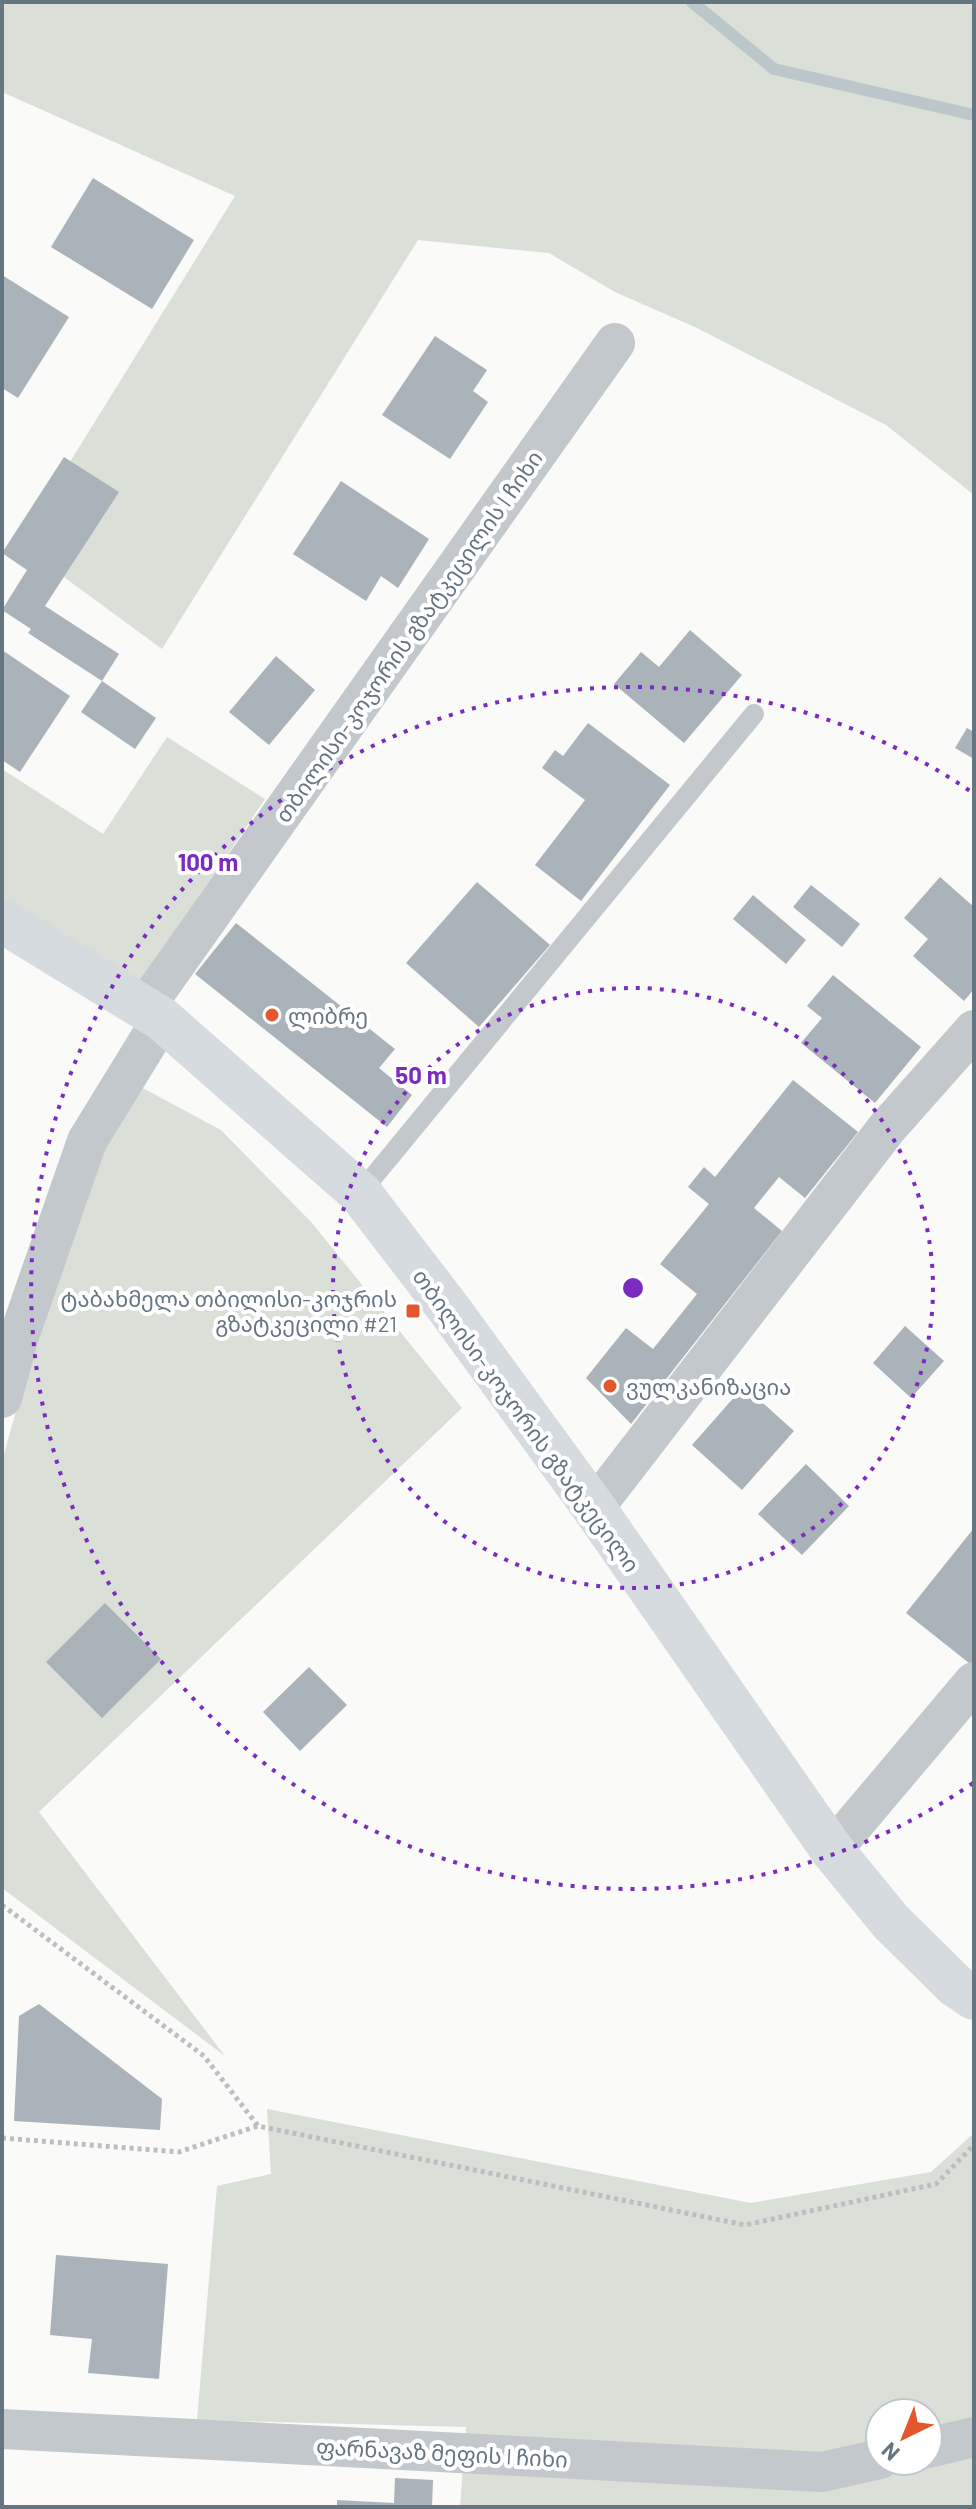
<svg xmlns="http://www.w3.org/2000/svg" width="976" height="2509" font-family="Barlow,'Noto Sans Georgian',sans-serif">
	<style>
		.green { fill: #dadfd7; fill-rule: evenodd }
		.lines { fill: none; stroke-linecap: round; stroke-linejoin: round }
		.stream { stroke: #bbc7cb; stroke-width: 12 }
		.building { fill: #aab3b9 }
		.path { stroke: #bbbfc2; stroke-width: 5; stroke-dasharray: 4 4; stroke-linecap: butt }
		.service { stroke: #c3c8cc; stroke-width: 20 }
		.minor { stroke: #c3c8cc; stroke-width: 40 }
		.secondary { stroke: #d6dbdf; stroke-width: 44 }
		.ring { fill: none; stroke: #7b2cbf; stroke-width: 4; stroke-dasharray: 4 8 }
		.poi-dot { fill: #e4572e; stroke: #fff; stroke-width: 3 }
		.labels { text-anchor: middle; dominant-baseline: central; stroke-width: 8; stroke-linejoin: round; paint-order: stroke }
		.street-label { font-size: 22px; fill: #657683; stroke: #fff }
		.poi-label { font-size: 22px; fill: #657683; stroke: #fff; text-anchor: start }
		.centre { fill: #7b2cbf; stroke: #fff; stroke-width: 4 }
		.ring-label { font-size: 24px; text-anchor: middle; font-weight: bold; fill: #7b2cbf; stroke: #fff; stroke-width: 8; stroke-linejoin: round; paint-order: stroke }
	</style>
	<rect width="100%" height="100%" fill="#fafaf8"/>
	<g class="green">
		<polygon points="2,2 974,2 974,495 886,425 697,328 615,292 549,253 418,240 162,649 19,544 235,196 2,92"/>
		<polygon points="167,737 265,799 140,985 2,900 2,769 103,834"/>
		<polygon points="137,1085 221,1130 312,1223 462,1408 39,1812 225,2056 2,1888 2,1461 90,1147"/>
		<path d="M 267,2109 L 751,2203 L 931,2172 L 974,2133 L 974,2507 L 460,2507 L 466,2427 L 197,2420 L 217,2186 L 271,2174 ZM 880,2413 L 928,2413 L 928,2461 L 880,2461 Z"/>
	</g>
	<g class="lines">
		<polyline class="stream" points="692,2 774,69 974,115"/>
	</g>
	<g class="building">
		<polygon points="93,178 194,240 152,309 51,247"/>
		<polygon points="2,275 69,317 18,398 2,388"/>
		<polygon points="435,336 487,370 473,391 488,402 450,459 382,415"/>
		<polygon points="64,457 119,492 45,606 119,654 102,681 28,633 31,629 2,610 27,570 2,553"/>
		<polygon points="341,481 429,539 398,588 381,576 366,601 293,554"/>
		<polygon points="690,630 742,675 684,743 614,684 641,652 659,667"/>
		<polygon points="2,650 70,696 20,772 2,760"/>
		<polygon points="276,656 315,690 269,745 229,712"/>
		<polygon points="102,681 156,718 135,749 81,712"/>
		<polygon points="588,723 670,785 581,901 535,865 585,800 542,768 555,750 563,756"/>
		<polygon points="967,728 974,732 974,759 955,748"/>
		<polygon points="940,877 974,907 974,989 964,1001 913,956 928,939 904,918"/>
		<polygon points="477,882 550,945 479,1027 406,963"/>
		<polygon points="811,885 860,924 842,947 793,907"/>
		<polygon points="753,895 806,940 786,964 733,919"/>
		<polygon points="236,923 395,1049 379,1068 412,1095 387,1127 195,974"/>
		<polygon points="833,975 921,1047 875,1103 801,1043 822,1018 807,1006"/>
		<polygon points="793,1080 858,1132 805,1198 779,1177 754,1208 782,1231 631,1424 586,1378 626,1328 653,1349 697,1294 660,1264 709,1204 688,1187 704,1167 715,1177"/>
		<polygon points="905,1326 944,1361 911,1398 873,1363"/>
		<polygon points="744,1386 794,1431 742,1490 692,1445"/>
		<polygon points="806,1464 849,1506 802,1555 758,1514"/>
		<polygon points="974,1528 974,1667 906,1613"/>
		<polygon points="105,1603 161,1659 102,1718 46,1662"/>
		<polygon points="309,1667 347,1705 300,1751 263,1712"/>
		<polygon points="39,2004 162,2099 160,2130 14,2121 19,2016"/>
		<polygon points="56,2255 168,2264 159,2379 88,2373 92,2339 50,2335"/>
		<polygon points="395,2478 433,2480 432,2507 337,2507 337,2500 394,2503"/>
	</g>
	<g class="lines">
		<g class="path">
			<polyline points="2,1905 204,2056 258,2126"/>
			<polyline points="2,2138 179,2152 258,2126 745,2225 936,2184 974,2145"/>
		</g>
		<polyline class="service" points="360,1193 754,714"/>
		<g class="minor">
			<polyline points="145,1007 615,343"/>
			<polyline points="2,1398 18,1339 87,1141 162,1019"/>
			<polyline points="594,1508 887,1128 974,1030"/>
			<polyline points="832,1850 974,1682"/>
			<polyline points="2,2429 822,2472 880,2459"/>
			<polyline points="928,2448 974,2437"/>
		</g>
		<polyline class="secondary" points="2,921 162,1019 360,1193 449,1309 594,1508 832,1850 891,1922 956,1986 974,1998"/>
	</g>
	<g class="ring">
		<circle cx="633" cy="1288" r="300"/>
		<path d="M973 1783A601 601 0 1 1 973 793"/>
	</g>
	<g class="poi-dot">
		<circle cx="272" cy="1015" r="8"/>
		<rect x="405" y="1303" width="16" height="16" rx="4"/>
		<circle cx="610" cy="1386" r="8"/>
	</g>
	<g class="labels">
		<g class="street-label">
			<text transform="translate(408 636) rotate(-55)">თბილისი-კოჯორის გზატკეცილის I ჩიხი</text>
			<text transform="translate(527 1420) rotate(54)">თბილისი-კოჯორის გზატკეცილი</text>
			<text transform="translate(442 2452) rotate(3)">ფარნავაზ მეფის I ჩიხი</text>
		</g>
		<g class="poi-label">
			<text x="288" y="1015">ლიბრე</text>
			<text x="397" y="1298" text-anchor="end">ტაბახმელა თბილისი-კოჯრის<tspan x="397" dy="25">გზატკეცილი #21</tspan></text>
			<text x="626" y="1386">ვულკანიზაცია</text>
		</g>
	</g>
	<circle cx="633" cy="1288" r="12" class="centre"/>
	<g class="ring-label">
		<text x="208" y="871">100 m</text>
		<text x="421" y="1084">50 m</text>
	</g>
	<rect width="976" height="2509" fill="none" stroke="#657683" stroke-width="8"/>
	<g transform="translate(904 2437) rotate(223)"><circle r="38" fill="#ffffff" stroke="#c1c8cd" stroke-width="2"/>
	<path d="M0-6L14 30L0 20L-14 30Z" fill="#e4572e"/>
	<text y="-12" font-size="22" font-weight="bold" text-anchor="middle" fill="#657683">N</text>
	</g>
</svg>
